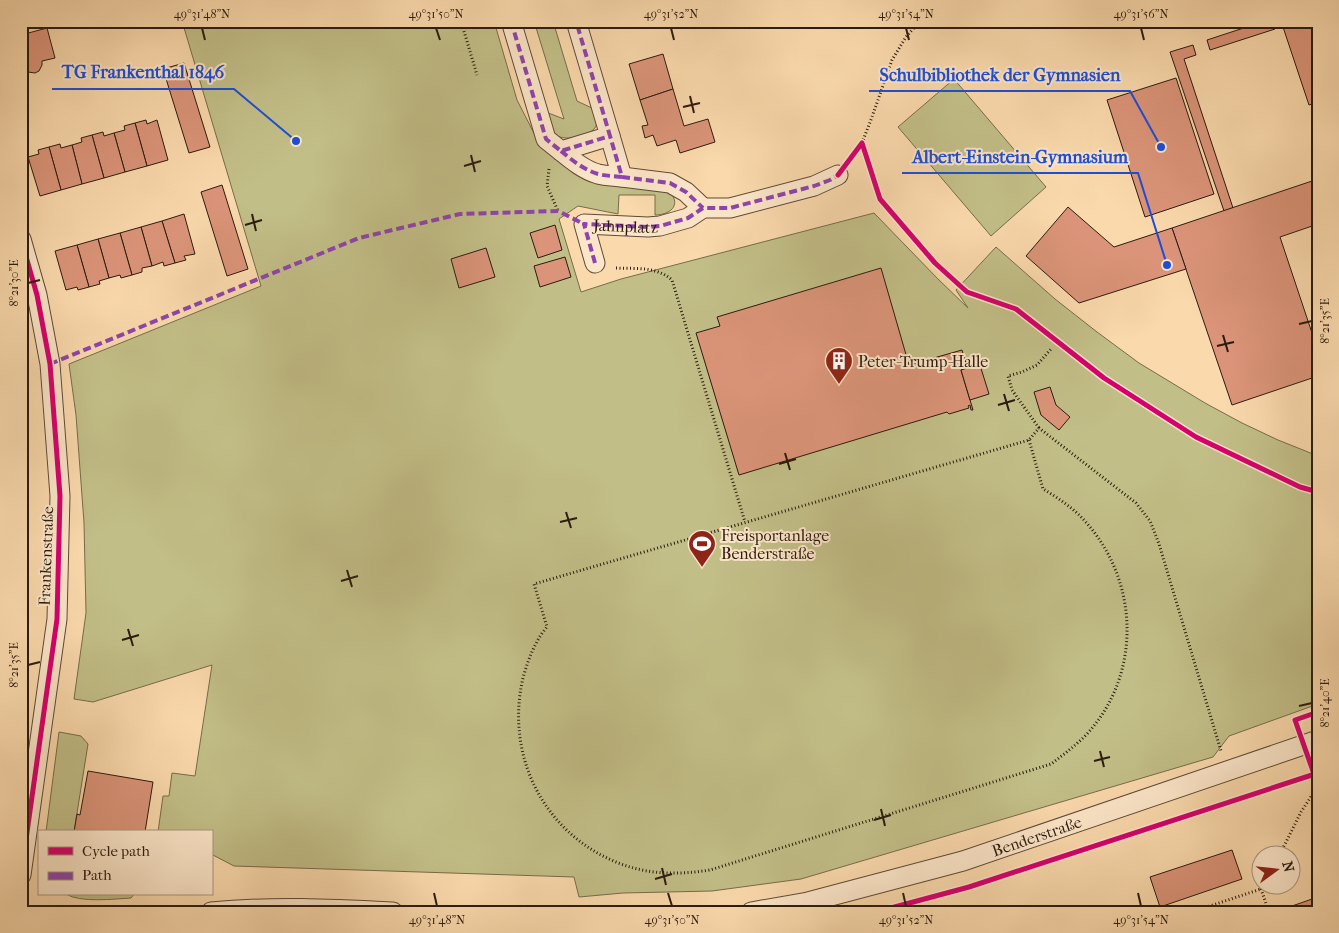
<svg xmlns="http://www.w3.org/2000/svg" width="1339" height="933" font-family="'IM FELL French Canon',serif">
	<style>
		.green { fill: #c2be87; stroke: #766c4a }
		.building { fill: #db9479; stroke: #2b1b0e }
		.lines { fill: none; stroke-linecap: round; stroke-linejoin: round }
		.street-casing { stroke: #5f4a36; stroke-width: 21 }
		.path { stroke: #2b1b0e; stroke-width: 3; stroke-dasharray: 1 2.5; stroke-linecap: butt }
		.street { stroke: #fce6c9; stroke-width: 19 }
		.quiet { stroke: #8e44ad; stroke-width: 4; stroke-dasharray: 8 4; stroke-linecap: butt }
		.cycleway-casing { stroke: #fce6c9; stroke-width: 8 }
		.cycleway { stroke: #d6006c; stroke-width: 5 }
		.ticks { fill: none; stroke: #2b1b0e; stroke-width: 2 }
		.labels { text-anchor: middle; dominant-baseline: central; stroke-width: 4; stroke-linejoin: round; paint-order: stroke }
		.street-label { font-size: 16px; fill: #2b1b0e; stroke: #fce6c9 }
		.poi-label { font-size: 16px; fill: #2b1b0e; stroke: #fce6c9; text-anchor: start }
		.leader { fill: none; stroke: #1d4ed8; stroke-width: 2 }
		.callout-dot { fill: #1d4ed8; stroke: #fce6c9; stroke-width: 2 }
		.callout-label { font-size: 18px; text-anchor: middle; font-weight: bold; fill: #1d4ed8; stroke: #fce6c9; stroke-width: 4; stroke-linejoin: round; paint-order: stroke }
		.neatline { fill: none; stroke: #2b1b0e; stroke-width: 2 }
		.ticks-label { font-size: 12px; text-anchor: middle; fill: #2b1b0e }
	</style>
	<rect width="100%" height="100%" fill="#fad9ac"/>
	<filter id="stains"><feTurbulence type="fractalNoise" baseFrequency=".004" numOctaves="4"/><feColorMatrix values="0 0 0 0 .2 0 0 0 0 .09 0 0 0 0 .02 0 0 0 .5 -.17"/></filter>
	<radialGradient id="worn" r=".72"><stop offset=".6" stop-color="#630" stop-opacity="0"/><stop offset="1" stop-color="#630" stop-opacity=".3"/></radialGradient>
	<g class="green">
		<path d="M 182,21 L 494,21 L 517,100 L 540,145 L 670,192 C 682,206 669,215 655,215 L 655,195 L 619,195 L 618,214 L 578,206 L 559,219 L 581,292 L 621,279 L 874,213 L 938,279 L 968,308 L 956,290 L 996,247 L 1055,299 L 1097,332 L 1139,363 L 1205,403 L 1242,423 L 1278,440 L 1318,456 L 1318,704 L 1229,736 L 1213,757 L 801,879 L 712,891 L 623,893 L 579,897 L 574,877 L 234,866 L 211,854 L 211,832 L 158,832 L 163,796 L 169,796 L 172,773 L 195,776 L 212,665 L 93,702 L 74,699 L 86,613 L 84,523 L 76,415 L 69,364 L 261,286 Z"/>
		<path d="M 534,21 L 553,21 L 577,101 L 596,110 C 596,115 598,121 596,126 C 591,137 562,143 553,133 C 548,128 546,118 543,111 L 564,119 Z"/>
		<polygon points="954,79 1046,187 991,236 898,127"/>
		<polygon points="59,732 81,736 88,744 74,832 46,832"/>
		<path d="M 66,894 L 134,894 L 131,898 C 114,899 80,903 66,894 Z"/>
	</g>
	<g class="building">
		<polygon points="1220,21 1243,21 1222,28"/>
		<polygon points="1261,21 1272,21 1275,29 1210,50 1207,40 1262,22"/>
		<polygon points="1281,21 1318,21 1318,102 1309,105"/>
		<polygon points="47,28 55,58 42,61 42,65 39,71 35,73 28,72 24,66 21,67 21,35"/>
		<polygon points="1193,45 1196,55 1184,59 1233,208 1224,211 1170,52"/>
		<polygon points="663,54 673,89 640,100 629,64"/>
		<polygon points="184,63 210,147 189,153 163,69"/>
		<polygon points="1176,78 1214,194 1145,217 1107,100"/>
		<polygon points="673,89 684,126 708,119 715,142 680,153 676,140 657,146 653,135 645,138 642,126 648,125 640,100"/>
		<polygon points="146,120 147,124 157,120 168,160 147,166 135,123"/>
		<polygon points="135,123 147,166 125,172 114,133 125,130 124,126"/>
		<polygon points="103,132 104,136 114,133 125,172 104,178 92,135"/>
		<polygon points="92,135 104,178 82,184 72,145 82,142 81,138"/>
		<polygon points="60,144 61,148 72,145 82,184 61,190 49,147"/>
		<polygon points="49,147 61,190 40,196 28,157 39,154 38,150"/>
		<polygon points="1318,179 1318,224 1280,237 1312,333 1318,331 1318,376 1232,405 1172,228"/>
		<polygon points="222,185 248,269 227,276 201,192"/>
		<polygon points="1068,207 1114,247 1172,228 1186,269 1079,303 1026,256"/>
		<polygon points="184,214 195,254 184,256 186,260 175,263 162,221"/>
		<polygon points="162,221 175,263 164,266 163,262 152,266 141,227"/>
		<polygon points="555,225 562,250 538,258 530,233"/>
		<polygon points="141,227 152,266 142,268 142,272 132,275 120,233"/>
		<polygon points="120,233 132,275 121,278 120,275 109,278 98,239"/>
		<polygon points="98,239 109,278 99,281 100,284 89,287 77,245"/>
		<polygon points="77,245 89,287 78,290 77,287 66,290 55,251"/>
		<polygon points="486,248 495,277 459,288 451,259"/>
		<polygon points="565,257 571,277 540,287 534,266"/>
		<polygon points="881,268 909,365 962,350 967,368 961,370 973,410 971,410 970,405 968,406 969,408 949,414 947,412 739,475 696,333 720,326 717,317"/>
		<polygon points="979,362 989,394 970,400 961,370 967,368 966,365"/>
		<polygon points="1050,387 1056,405 1070,417 1059,430 1041,415 1034,392"/>
		<polygon points="88,771 153,782 145,832 74,832 77,814 80,815"/>
		<polygon points="1232,850 1242,879 1160,907 1150,877"/>
		<polygon points="1318,897 1318,912 1290,912 1289,907"/>
	</g>
	<g class="lines">
		<defs>
			<g id="street">
				<polyline points="511,21 546,139 561,151 610,136 576,21"/>
				<path d="M 561,151 C 572,160 584,170 598,174 C 606,176 614,176 622,177 L 610,136"/>
				<polyline points="622,177 670,183 686,192 703,208"/>
				<polyline points="21,239 37,295 50,364 60,496 57,619 21,875"/>
				<polyline points="595,263 584,224 648,227 660,226 688,218 703,208 730,208 814,186 838,175"/>
				<path d="M 211,912 C 272,906 332,909 393,912"/>
				<path id="s1" d="M 751,912 L 808,902 L 963,861 L 1318,740"/>
			</g>
		</defs>
		<use href="#street" class="street-casing"/>
		<g class="path">
			<polyline points="461,21 477,75"/>
			<polyline points="862,143 872,117 892,60 906,37 920,21"/>
			<polyline points="549,169 547,186 558,211"/>
			<path d="M 616,268 C 636,269 656,266 672,280 L 745,522"/>
			<polyline points="1039,428 1012,390 1008,376 1022,372 1037,365 1051,349"/>
			<path d="M 1029,440 L 1043,489 C 1055,496 1067,504 1077,513 C 1139,572 1145,672 1086,735 C 1075,746 1063,755 1051,764 L 710,870 C 678,875 647,875 616,862 C 543,832 505,755 523,678 C 528,660 535,641 547,627 L 534,584 L 1029,440 L 1039,428 L 1136,503 L 1150,521 L 1159,544 L 1221,751"/>
			<polyline points="1279,856 1301,812 1318,786 1314,774"/>
			<polyline points="1263,886 1261,889 1269,912"/>
			<polyline points="1192,912 1261,889"/>
		</g>
		<use href="#street" class="street"/>
		<g class="quiet">
			<polyline points="511,21 546,139 561,151 610,136 576,21"/>
			<path d="M 561,151 C 572,160 584,170 598,174 C 606,176 614,176 622,177 L 610,136"/>
			<polyline points="622,177 670,183 686,192 703,208"/>
			<path id="s2" d="M 595,263 L 584,224 L 648,227 L 660,226 L 688,218 L 703,208 L 730,208 L 814,186 L 830,180 L 838,175 L 841,172"/>
			<polyline points="50,364 359,238 460,214 558,211 584,224"/>
		</g>
		<defs>
			<g id="cycleway">
				<polyline points="838,175 862,143 880,199 935,263 967,292 1016,309 1104,378 1196,437 1300,487 1318,492"/>
				<polyline points="21,239 37,295 50,364 60,496 57,619 21,875"/>
				<polyline points="1314,774 1295,720 1318,712"/>
				<polyline points="876,912 969,887 1318,773"/>
			</g>
		</defs>
		<use href="#cycleway" class="cycleway-casing"/>
		<use href="#cycleway" class="cycleway"/>
	</g>
	<path class="ticks" d="M 202,28 L 205,40M 436,28 L 440,40M 671,28 L 674,40M 906,28 L 909,40M 1141,28 L 1144,40M 690,96 L 694,113M 683,107 L 700,103M 471,155 L 475,172M 464,166 L 481,161M 252,214 L 256,231M 245,225 L 262,220M 28,283 L 40,280M 1299,324 L 1312,321M 1223,335 L 1228,352M 1217,346 L 1234,342M 1004,394 L 1009,411M 998,405 L 1015,400M 785,453 L 790,470M 779,464 L 796,459M 566,512 L 571,528M 560,522 L 577,518M 347,570 L 352,587M 341,581 L 358,576M 128,629 L 133,646M 122,640 L 139,635M 28,665 L 40,662M 1299,706 L 1312,703M 1100,751 L 1104,767M 1094,761 L 1110,757M 881,809 L 885,826M 874,820 L 891,815M 662,868 L 666,885M 655,879 L 672,874M 434,893 L 437,906M 668,893 L 672,906M 903,893 L 906,906M 1138,893 L 1141,906"/>
	<defs>
		<symbol id="building-pin" viewBox="-11 -11 22 30"><path d="M0 17L-7.5 6A9.5 9.5 0 1 1 7.5 6Z" fill="#8f2418" stroke="#fce6c9"/><path d="M-4-6H4V6H1V3H-1V6H-4ZM-2.5-4.3h1.7v1.8h-1.7ZM.8-4.3h1.7v1.8H.8ZM-2.5-1h1.7V.8h-1.7ZM.8-1h1.7V.8H.8Z" fill="#fff"/></symbol>
		<symbol id="stadium-pin" viewBox="-11 -11 22 30"><path d="M0 17L-7.5 6A9.5 9.5 0 1 1 7.5 6Z" fill="#8f2418" stroke="#fce6c9"/><path d="M0-5a6.5 5 0 1 0 0 10a6.5 5 0 1 0 0-10ZM-3.5-1.8h7v3.6h-7Z" fill="#fff"/></symbol>
	</defs>
	<g fill-rule="evenodd">
		<use href="#building-pin" x="823" y="345" width="32" height="43"/>
		<use href="#stadium-pin" x="686" y="528" width="32" height="43"/>
	</g>
	<g class="labels">
		<g class="street-label">
			<text stroke="none"><textPath href="#s2" startOffset="82">Jahnplatz</textPath></text>
			<text transform="translate(46 556) rotate(-88)">Frankenstraße</text>
			<text stroke="none"><textPath href="#s1" startOffset="296">Benderstraße</textPath></text>
		</g>
		<g class="poi-label">
			<text x="858" y="361">Peter-Trump-Halle</text>
			<text x="721" y="535">Freisportanlage<tspan x="721" dy="18">Benderstraße</tspan></text>
		</g>
	</g>
	<path class="leader" d="M296 141L234 89H52M1161 147L1130 91H869M1167 265L1138 173H902"/>
	<g class="callout-dot">
		<circle cx="296" cy="141" r="5"/>
		<circle cx="1161" cy="147" r="5"/>
		<circle cx="1167" cy="265" r="5"/>
	</g>
	<g class="callout-label">
		<text x="143" y="78">TG Frankenthal 1846</text>
		<text x="1000" y="81">Schulbibliothek der Gymnasien</text>
		<text x="1020" y="163">Albert-Einstein-Gymnasium</text>
	</g>
	<rect width="1339" height="933" fill="none" stroke="#fad9ac" stroke-width="55"/>
	<rect x="38" y="830" width="175" height="65" fill="#fce6c9" stroke="#a8957e"/>
	<rect x="48" y="847" width="25" height="8" fill="#d6006c" stroke="#a8957e"/>
	<text x="82" y="856" font-size="15" fill="#2b1b0e">Cycle path</text>
	<rect x="48" y="872" width="25" height="8" fill="#8e44ad" stroke="#a8957e"/>
	<text x="82" y="880" font-size="15" fill="#2b1b0e">Path</text>
	<g transform="translate(1276 870) rotate(75)"><circle r="24" fill="#fce6c9" stroke="#a8957e"/>
	<path d="M0-4L9 19L0 12L-9 19Z" fill="#8f2418"/>
	<text y="-8" font-size="14" font-weight="bold" text-anchor="middle" fill="#2b1b0e">N</text>
	</g>
	<rect x="28" y="28" width="1284" height="878" class="neatline"/>
	<g class="ticks-label">
		<text x="202" y="18">49°31'48"N</text>
		<text x="436" y="18">49°31'50"N</text>
		<text x="671" y="18">49°31'52"N</text>
		<text x="906" y="18">49°31'54"N</text>
		<text x="1141" y="18">49°31'56"N</text>
		<text transform="translate(14 283) rotate(-90)" y="4">8°21'30"E</text>
		<text transform="translate(1325 321) rotate(-90)" y="4">8°21'35"E</text>
		<text transform="translate(14 665) rotate(-90)" y="4">8°21'35"E</text>
		<text transform="translate(1325 703) rotate(-90)" y="4">8°21'40"E</text>
		<text x="437" y="924">49°31'48"N</text>
		<text x="672" y="924">49°31'50"N</text>
		<text x="906" y="924">49°31'52"N</text>
		<text x="1141" y="924">49°31'54"N</text>
	</g>
	<rect width="100%" height="100%" filter="url(#stains)"/>
	<rect width="100%" height="100%" fill="url(#worn)"/>
</svg>
